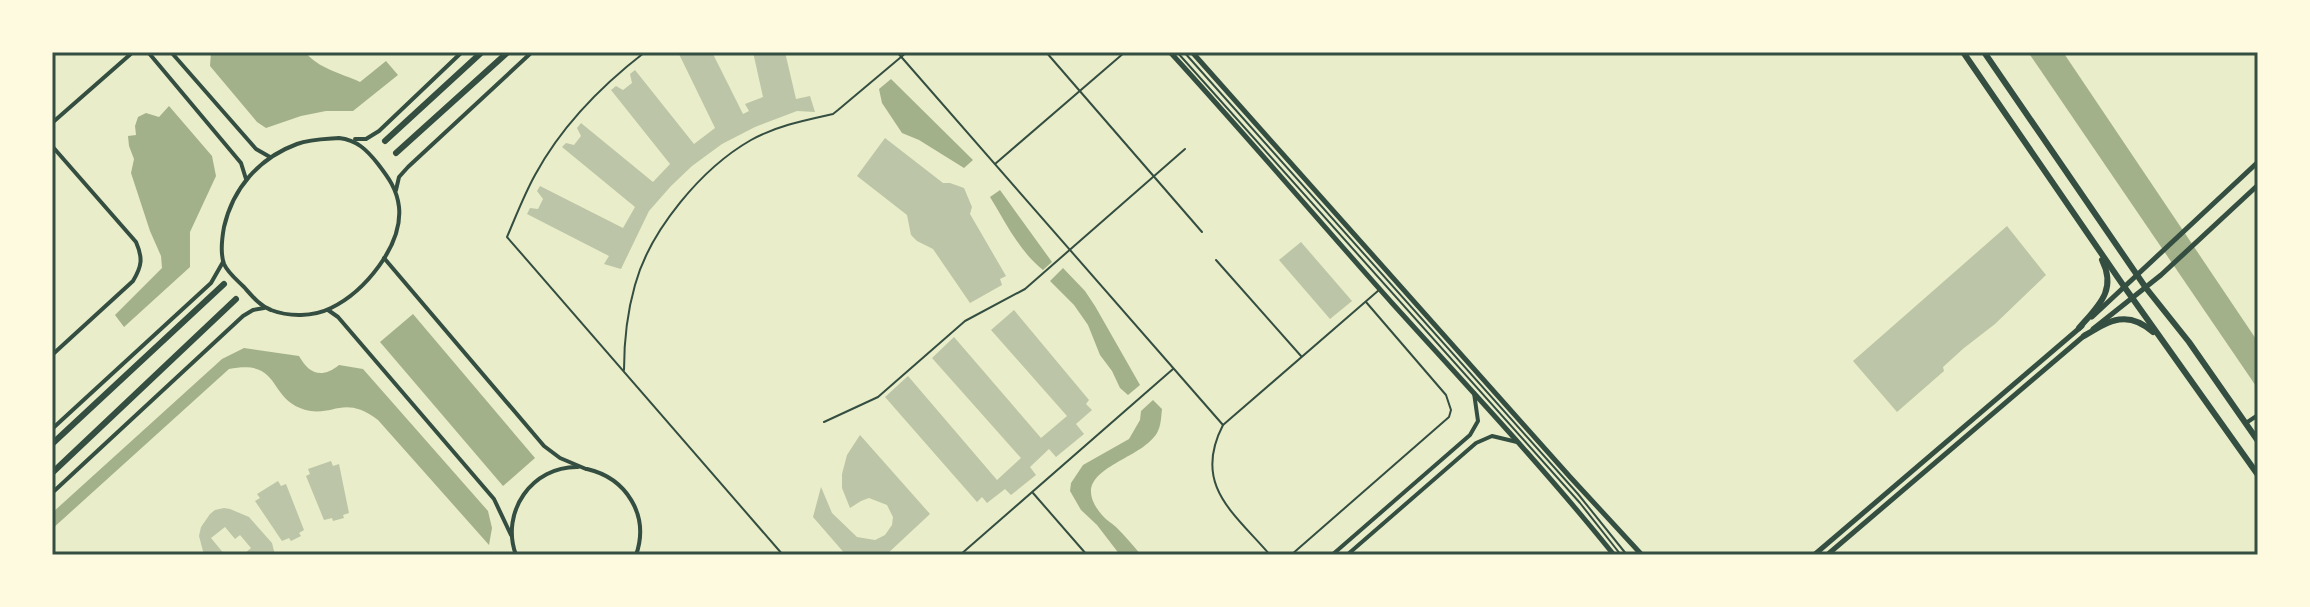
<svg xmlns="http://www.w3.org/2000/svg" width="2310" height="607" font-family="Inter,sans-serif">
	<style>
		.water { fill: #a3b18a }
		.building { fill: #bcc5a7 }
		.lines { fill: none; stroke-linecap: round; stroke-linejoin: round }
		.service { stroke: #344e41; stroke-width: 2 }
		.minor { stroke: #344e41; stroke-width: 4 }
		.tertiary { stroke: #344e41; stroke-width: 4 }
		.secondary { stroke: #344e41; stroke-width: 5 }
		.primary { stroke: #344e41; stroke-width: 6 }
		.neatline { fill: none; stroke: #344e41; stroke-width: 3 }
	</style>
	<rect width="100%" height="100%" fill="#e9edc9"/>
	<g class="water">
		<path d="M 211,52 L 305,52 C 319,69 341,73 360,82 L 386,61 L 398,75 L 353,111 L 326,111 L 301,116 L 266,128 L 257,122 L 210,66 Z"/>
		<polygon points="2028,52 2063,52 2258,342 2258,389"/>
		<polygon points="891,79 973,160 964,168 919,140 902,133 882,103 879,89"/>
		<polygon points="169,106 212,156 216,176 190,232 190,267 124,327 115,315 162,268 161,256 150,231 131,173 134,159 129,146 128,136 136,135 135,126 138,117 146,113 159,117"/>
		<path d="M 1000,190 L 1052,262 L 1043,270 C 1019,251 1006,223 990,197 Z"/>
		<polygon points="1063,268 1085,291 1095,306 1140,385 1128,395 1120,388 1112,371 1100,355 1088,325 1074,305 1050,281"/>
		<polygon points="413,314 535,458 503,486 380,342"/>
		<path d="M 244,348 L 299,356 C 309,374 322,379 339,365 L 363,369 L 488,511 L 492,528 L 489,545 L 378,420 C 341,392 332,421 300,408 C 268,395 280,359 229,369 L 52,529 L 52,513 L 222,359 Z"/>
		<path d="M 1153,400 L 1162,409 C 1161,418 1161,426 1157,433 C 1139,463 1063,469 1102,515 C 1106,520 1112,523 1116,527 C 1125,536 1133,545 1141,555 L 1120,555 L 1097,525 L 1081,510 L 1070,491 L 1071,483 L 1083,465 L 1129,439 L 1140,420 L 1141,411 Z"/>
	</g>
	<g class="building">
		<polygon points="678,52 712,52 743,114 749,111 745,104 763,97 753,52 785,52 796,99 810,96 815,112 797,111 755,127 722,144 692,166 671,186 649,211 621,269 604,264 609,256 527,214 530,208 538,209 543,199 537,191 540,186 623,228 635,207 562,147 566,143 574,145 581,136 577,128 581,123 653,182 670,164 611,90 616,86 623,90 632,83 630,74 635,70 694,144 715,128"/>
		<polygon points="885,138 943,183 950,183 964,188 972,207 970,214 1006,276 1000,279 1002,285 970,303 933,249 917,241 911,235 907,215 857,176"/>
		<polygon points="2007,226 2046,275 1995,324 1964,348 1943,367 1944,371 1897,412 1853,361"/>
		<polygon points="1301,242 1352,301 1330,319 1279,260"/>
		<polygon points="1014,310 1089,400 1086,404 1092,410 1076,424 1084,434 1056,457 1049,449 1030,467 1036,475 1011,495 1005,489 987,503 982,497 977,502 885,397 908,376 997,480 1021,458 932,358 954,337 1041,438 1067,416 991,330"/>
		<polygon points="860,435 930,514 886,555 846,555 813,517 821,487 832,513 857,537 875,540 885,535 892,525 893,517 887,505 869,498 861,501 850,508 842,488 842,474 847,455"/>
		<polygon points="331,461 333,466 339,464 349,513 343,515 344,518 333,521 332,518 324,520 306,476 310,474 308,469"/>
		<polygon points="278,481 281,486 286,484 304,530 299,533 301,536 291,541 289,538 282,541 255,501 260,498 257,494"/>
		<polygon points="224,508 230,509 249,517 272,543 275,555 243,555 251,548 240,535 235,539 225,527 211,538 225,555 204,555 199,536 201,527 210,514 215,510"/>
	</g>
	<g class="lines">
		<g class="service">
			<path d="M 645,52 C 601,86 562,125 535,175 C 524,195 516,216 507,237 L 783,555"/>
			<polyline points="897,52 1223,425"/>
			<polyline points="1046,52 1202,232"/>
			<polyline points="1177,52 1580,503 1621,555"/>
			<polyline points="1184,52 1578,494 1627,555"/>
			<polyline points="995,164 1125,52"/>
			<polyline points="1216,260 1301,356"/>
			<path d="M 624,370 C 624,342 627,313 635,285 C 650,230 702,168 751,140 C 776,126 806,120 833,114 L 838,110 L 907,52"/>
			<polyline points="824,422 878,397 965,321 1025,289 1185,149"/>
			<polyline points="1033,493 1087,555"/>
			<polyline points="960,555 1173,369"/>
			<path d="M 1270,555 C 1234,513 1192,485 1223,425 L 1379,290"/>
			<polyline points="1291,555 1449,417 1451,410 1446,395 1366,302"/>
		</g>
		<g class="minor">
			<polyline points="52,123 133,52"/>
			<path d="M 52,146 L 136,242 C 143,258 142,266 133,281 L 52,355"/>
			<polyline points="2246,423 2258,415"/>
		</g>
		<g class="tertiary">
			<polyline points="148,52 241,163 246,179"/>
			<polyline points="171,52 256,149 270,157"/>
			<path d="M 339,138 C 357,140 367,150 378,164 C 388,177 397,189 399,207 C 403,246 364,292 331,308 C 313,317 289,317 271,310 C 260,306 252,296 244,287 C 237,280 228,273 224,264 C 220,253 222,238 224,227 C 233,188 259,158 297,144 C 310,139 325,139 339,138 Z"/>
			<polyline points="355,139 366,139 379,131 462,52"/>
			<polyline points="396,190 399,177 408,167 532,52"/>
			<polyline points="384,258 544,446 560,458 586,469"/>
			<polyline points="328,310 338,317 494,499 511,535"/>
			<polyline points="52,429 211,283 223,262"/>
			<path d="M 587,469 C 626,478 650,515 636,555"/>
			<polyline points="52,493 243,316 253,310 264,308"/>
			<path d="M 516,555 C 500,512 532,466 578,467"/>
			<polyline points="1332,555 1470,435 1478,421 1474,393"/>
			<polyline points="1347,555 1476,443 1492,436 1517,442"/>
		</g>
		<g class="secondary">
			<path d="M 1170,52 C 1245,134 1318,220 1392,303 C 1467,386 1544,468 1614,555"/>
			<polyline points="1192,52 1571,478 1642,555"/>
			<polyline points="2092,317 2258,162"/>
			<polyline points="2093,329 2161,275 2258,185"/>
			<polyline points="1814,555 2082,326"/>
			<polyline points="1827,555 2085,335"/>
		</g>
		<g class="primary">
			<polyline points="1963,52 2123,285 2258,475"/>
			<polyline points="1984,52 2146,288 2189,342 2258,441"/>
			<polyline points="385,141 482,52"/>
			<polyline points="396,153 508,52"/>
			<path d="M 2079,328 C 2099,305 2117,290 2102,260"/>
			<path d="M 2084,336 C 2109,321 2127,309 2153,332"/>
			<polyline points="52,444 224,284"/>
			<polyline points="52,473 236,299"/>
		</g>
	</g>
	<rect width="2310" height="607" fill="none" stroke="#fefae0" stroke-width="108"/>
	<rect x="54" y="54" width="2202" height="499" class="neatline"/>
</svg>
